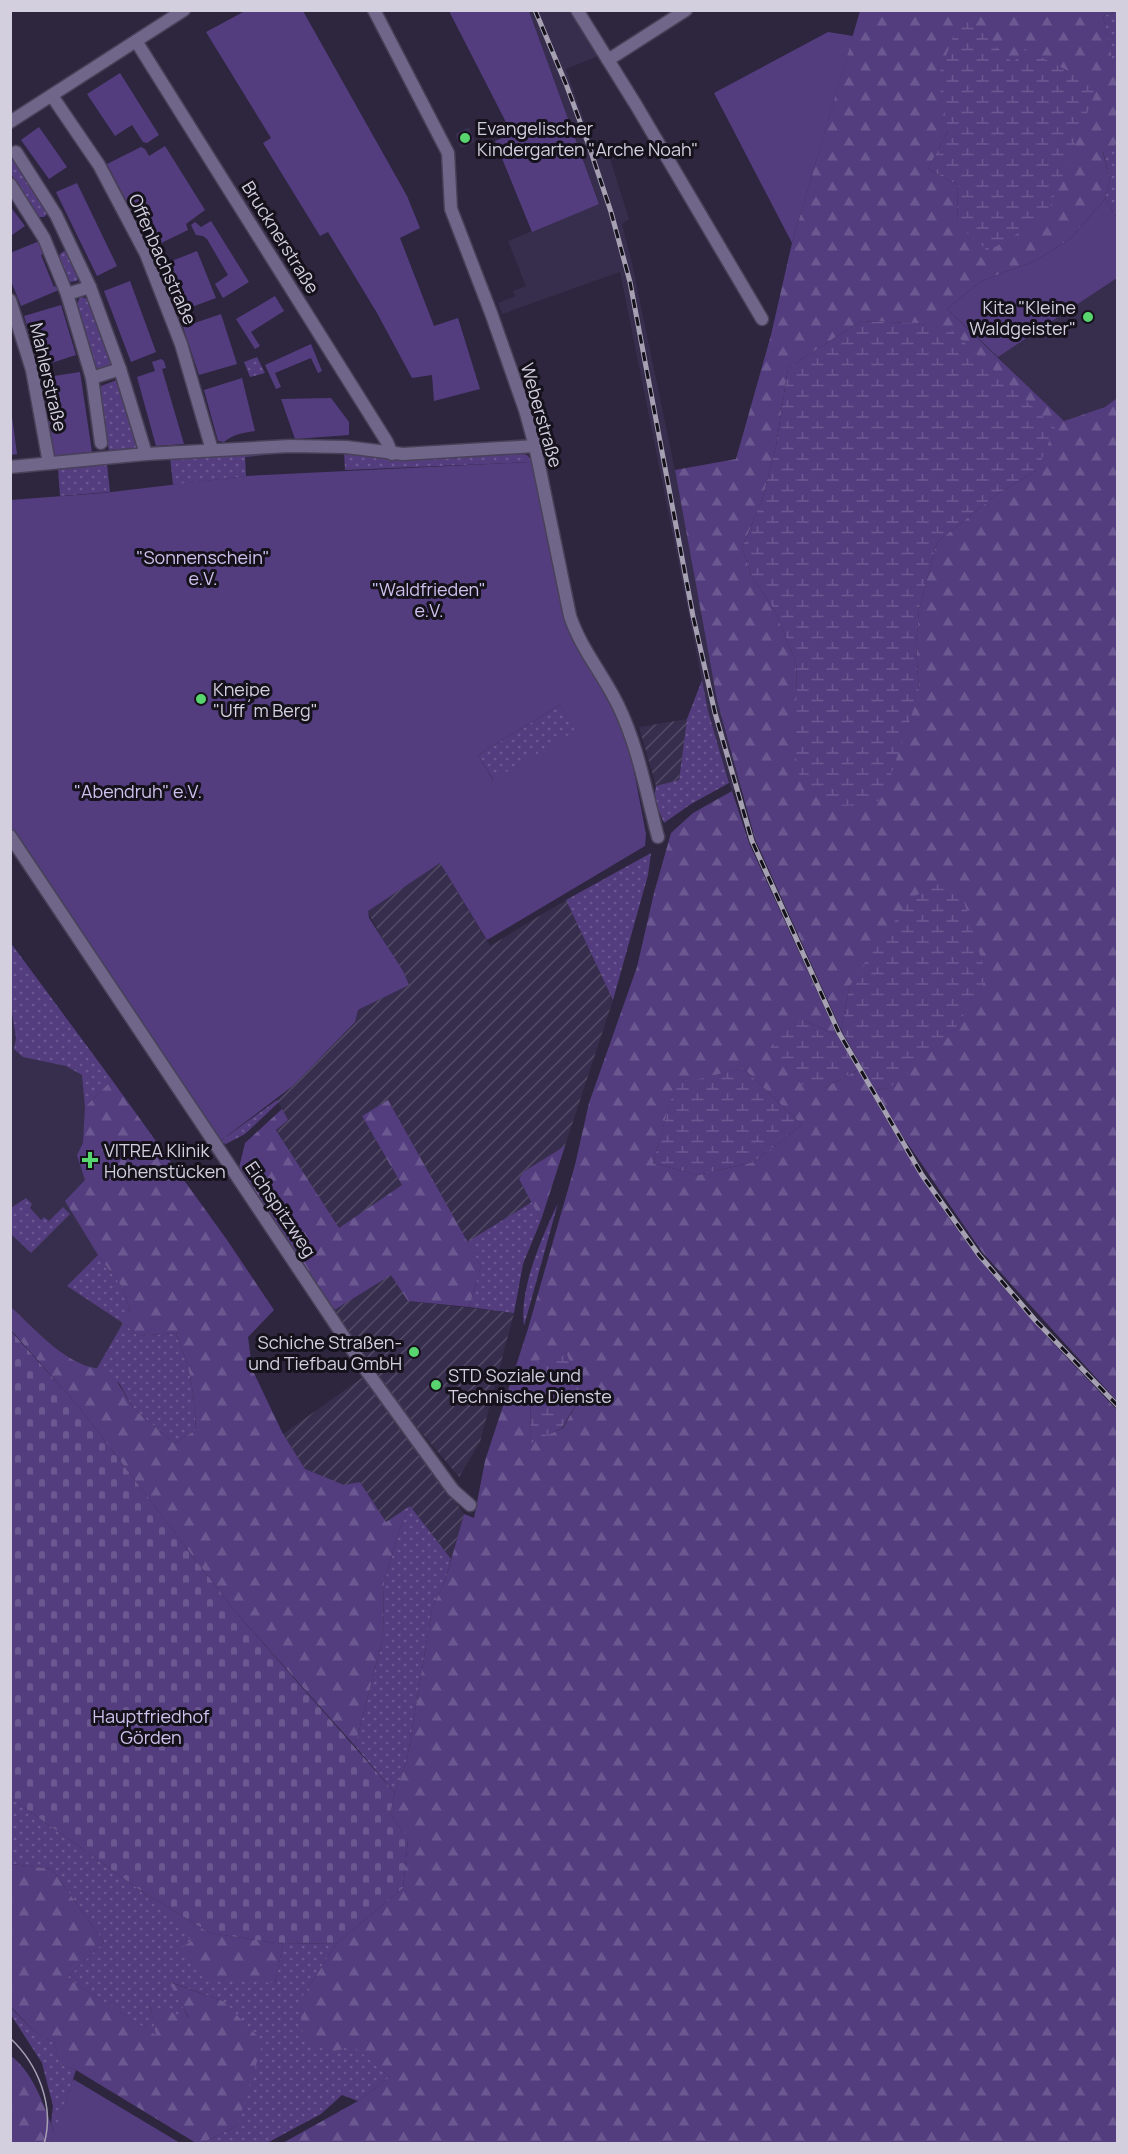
<svg xmlns="http://www.w3.org/2000/svg" width="1128" height="2154" font-family="Manrope,sans-serif">
	<style>
		.built { fill: #372e4d }
		.industrial { fill: url(#industrial-furrows) }
		.grass { fill: url(#grass-dots) }
		.forest { fill: url(#forest-firs); fill-rule: evenodd }
		.wetland { fill: url(#wetland-marsh) }
		.cemetery { fill: url(#cemetery-stones) }
		.garden { fill: #543d7f; fill-rule: evenodd }
		.lines { fill: none; stroke-linecap: round; stroke-linejoin: round }
		.minor-casing { stroke: #484158; stroke-width: 15 }
		.minor { stroke: #70668a; stroke-width: 12 }
		.tram { stroke: #a5a1b3; stroke-width: 1.5 }
		.rail-casing { stroke: #a5a1b3; stroke-width: 5 }
		.rail { stroke: #15121c; stroke-width: 3; stroke-dasharray: 9; stroke-linecap: butt }
		.poi-dot { fill: #59d56f; stroke: #15121c; stroke-width: 2 }
		.labels { text-anchor: middle; dominant-baseline: central; stroke-width: 6; stroke-linejoin: round; paint-order: stroke }
		.poi-label { font-size: 18px; fill: #d3cfdf; stroke: #15121c; text-anchor: start }
		.street-label { font-size: 18px; fill: #d3cfdf; stroke: #15121c }
		.park-label { font-size: 18px; fill: #cec3ee; stroke: #15121c }
	</style>
	<defs>
		<pattern id="industrial-furrows" width="10" height="10" patternUnits="userSpaceOnUse" patternTransform="scale(1.5)"><rect width="10" height="10" fill="#372e4d"/><path d="M-1 1l2-2M0 10L10 0M9 11l2-2" fill="none" stroke="#534b66"/></pattern>
		<pattern id="grass-dots" width="8" height="8" patternUnits="userSpaceOnUse" patternTransform="scale(1.5)"><rect width="8" height="8" fill="#543d7f"/><path d="M2 2h.1M6 6h.1" fill="none" stroke="#6c5891" stroke-width="1.8" stroke-linecap="round"/></pattern>
		<pattern id="forest-firs" width="22" height="20" patternUnits="userSpaceOnUse" patternTransform="scale(1.5)"><rect width="22" height="20" fill="#543d7f"/><path d="M5 1l3.5 6h-7zM16 11l3.5 6h-7z" fill="#6c5891"/></pattern>
		<pattern id="wetland-marsh" width="20" height="14" patternUnits="userSpaceOnUse" patternTransform="scale(1.5)"><rect width="20" height="14" fill="#543d7f"/><path d="M1 5h8M5 5V1M11 12h8M15 12V8" fill="none" stroke="#6c5891"/></pattern>
		<pattern id="cemetery-stones" width="16" height="16" patternUnits="userSpaceOnUse" patternTransform="scale(1.5)"><rect width="16" height="16" fill="#543d7f"/><path d="M2 7V4a2 2 0 0 1 4 0v3zM10 15v-3a2 2 0 0 1 4 0v3z" fill="#6c5891"/></pattern>
	</defs>
	<rect width="100%" height="100%" fill="#2d263e"/>
	<g class="built">
		<polygon points="529,11 570,11 598,56 566,69 595,152 608,152 629,219 622,224 632,263 675,470 717,700 741,788 732,791 708,711 620,272 502,314 498,303 515,296 513,291 526,286 508,241 599,203"/>
		<polygon points="469,127 475,142 461,148 455,134"/>
		<polygon points="1117,278 1117,398 1105,407 1064,421 998,357"/>
		<polygon points="10,942 227,1240 79,1407 11,1330"/>
	</g>
	<g class="industrial">
		<polygon points="687,719 679,780 656,786 639,727"/>
		<polygon points="440,863 490,946 566,900 613,1000 565,1146 523,1172 519,1179 532,1202 467,1242 388,1100 362,1116 402,1185 339,1229 276,1129 288,1120 277,1100 294,1085 355,1022 358,1010 409,985 367,911"/>
		<polygon points="391,1274 408,1301 514,1313 480,1442 459,1477 367,1368 331,1312"/>
		<polygon points="366,1375 464,1514 451,1559 410,1506 386,1522 360,1482 344,1486 305,1469 283,1434"/>
	</g>
	<g class="grass">
		<polygon points="1117,11 1117,87 1103,16"/>
		<polygon points="1117,144 1117,218 1105,199 1110,180 1103,151"/>
		<polygon points="12,156 48,213 44,217 38,217 11,174"/>
		<polygon points="64,251 69,252 79,275 77,281 70,282 59,258 60,254"/>
		<polygon points="80,297 90,299 114,362 112,366 105,370 98,370 95,365 77,304"/>
		<polygon points="257,357 265,373 250,377 244,362"/>
		<polygon points="117,380 120,383 139,448 109,451 100,391 101,386"/>
		<polygon points="284,451 286,453 245,457 246,476 173,485 170,457"/>
		<polygon points="344,452 518,453 527,455 533,462 345,470"/>
		<polygon points="107,464 110,492 60,496 58,469"/>
		<polygon points="702,680 708,711 729,783 691,804 664,823 654,799 656,786 679,780 687,719"/>
		<polygon points="560,705 576,731 494,781 478,755"/>
		<polygon points="651,853 648,875 613,1000 566,900"/>
		<polygon points="10,942 112,1080 85,1107 82,1075 66,1066 23,1057 14,1049 16,1038 10,999"/>
		<polygon points="277,1100 279,1102 245,1134 226,1144 219,1142"/>
		<polygon points="26,1198 32,1204 30,1208 41,1220 44,1217 49,1221 63,1207 70,1214 31,1253 11,1234 11,1208"/>
		<polygon points="532,1202 541,1220 523,1264 514,1313 469,1307 481,1266 467,1242"/>
		<path d="M 558,1203 L 524,1326 C 519,1288 542,1237 558,1203 Z"/>
		<path d="M 98,1255 L 123,1288 L 130,1313 L 123,1323 L 138,1336 L 176,1333 C 191,1370 194,1390 196,1430 L 174,1443 L 133,1408 L 119,1383 L 96,1370 L 123,1323 L 67,1286 Z"/>
		<polygon points="410,1506 451,1559 446,1578 432,1609 407,1760 395,1793 355,1746 383,1638 384,1583 399,1531"/>
		<polygon points="11,1798 140,1890 193,1941 178,1950 275,1983 283,1944 337,1943 303,1996 353,2045 390,2077 358,2101 342,2095 321,2114 267,2143 202,2143 237,2126 223,2001 170,1982 189,2019 150,2006 157,2036 67,1978 104,1942 52,1869 11,1864"/>
		<polygon points="10,2007 34,2031 54,2043 61,2065 76,2070 55,2134 51,2123 53,2106 42,2063 11,2015"/>
	</g>
	<g class="forest">
		<path d="M 860,11 L 1116,11 L 1103,16 L 1118,87 L 1117,144 L 1103,152 L 1110,180 L 1105,199 L 1070,239 L 1035,261 L 981,281 L 947,309 L 1064,421 L 1105,407 L 1117,398 L 1117,1401 L 982,1252 L 899,1131 L 875,1090 L 889,1088 L 850,985 L 841,1030 L 755,839 L 717,700 L 675,470 L 736,459 L 771,335 L 792,243 ZM 1014,63 L 957,224 L 958,185 L 928,169 L 948,131 ZM 861,321 L 916,323 L 949,329 L 985,363 L 1037,470 L 996,495 L 937,542 L 919,609 L 916,644 L 919,693 L 797,692 L 796,662 L 775,611 L 752,577 L 742,548 L 762,500 L 776,446 L 788,368 Z"/>
		<path d="M 732,791 L 749,843 L 837,1035 L 803,1020 L 822,1089 L 858,1070 C 895,1135 933,1200 979,1258 C 1022,1312 1070,1361 1117,1410 L 1117,2143 L 281,2144 L 358,2101 L 390,2077 L 353,2046 L 332,2052 L 313,2045 L 303,2035 L 300,2012 L 303,1996 L 337,1943 L 403,1888 L 408,1839 L 390,1814 L 395,1793 L 407,1760 L 432,1609 L 446,1578 L 464,1514 L 474,1518 L 485,1461 L 527,1332 L 575,1165 L 589,1103 L 637,967 L 654,893 L 671,833 L 693,813 ZM 743,1068 L 802,1125 L 754,1162 L 698,1175 L 653,1163 L 675,1086 ZM 566,1352 L 581,1396 L 563,1428 L 531,1442 L 530,1392 Z"/>
		<path d="M 112,1080 L 227,1240 L 274,1310 L 248,1337 L 252,1369 L 283,1434 L 305,1469 L 344,1485 L 360,1482 L 386,1522 L 410,1506 L 399,1531 L 384,1583 L 383,1638 L 355,1746 L 233,1609 L 79,1407 L 11,1330 L 10,1306 C 35,1329 70,1371 107,1369 L 118,1383 L 133,1408 L 174,1443 L 196,1430 C 194,1390 191,1370 176,1333 L 138,1336 L 123,1323 L 130,1312 L 123,1288 L 98,1255 L 65,1201 L 85,1180 L 77,1155 L 83,1143 L 85,1107 Z"/>
		<polygon points="388,1100 481,1266 469,1307 408,1301 391,1275 331,1312 238,1172 245,1143 282,1109 288,1120 276,1130 339,1228 402,1185 362,1116"/>
		<polygon points="565,1146 541,1220 519,1179 523,1172"/>
		<polygon points="11,1864 52,1869 104,1942 67,1978 156,2035 150,2005 189,2018 169,1982 223,2001 263,2042 237,2126 202,2143 196,2143 76,2070 61,2065 54,2043 34,2031 11,2007"/>
		<polygon points="140,1890 210,1933 283,1944 275,1983 203,1978 177,1950 192,1941"/>
		<path d="M 10,2055 C 35,2074 44,2107 55,2134 L 51,2143 L 11,2143 Z"/>
	</g>
	<g class="wetland">
		<polygon points="962,13 1013,63 1025,49 1098,86 1046,217 988,251 957,224 958,185 928,169 948,131 938,77"/>
		<polygon points="861,321 916,323 949,328 1055,428 1037,470 996,495 937,542 919,609 916,644 919,693 892,772 879,801 832,807 798,773 793,734 797,692 796,662 775,611 752,577 742,548 762,500 776,446 788,368"/>
		<polygon points="943,882 962,895 987,978 951,1035 889,1088 875,1090 841,1030 850,985 911,898"/>
		<polygon points="803,1020 837,1035 858,1070 822,1089 806,1088 768,1052 777,1037"/>
		<polygon points="743,1068 802,1125 754,1162 698,1175 653,1163 675,1085"/>
		<polygon points="566,1352 581,1396 562,1428 531,1443 530,1392 538,1360"/>
	</g>
	<polygon class="cemetery" points="10,1330 79,1407 233,1609 395,1793 390,1814 408,1839 403,1888 337,1943 283,1944 210,1933 140,1890 11,1798"/>
	<g class="garden">
		<polygon points="245,11 303,11 407,196 420,228 400,238 434,326 458,318 480,389 434,401 432,375 412,378 377,313 328,232 320,236 263,143 271,138 206,32"/>
		<polygon points="449,11 529,11 599,204 532,232 495,141 512,134"/>
		<polygon points="828,32 853,36 792,243 714,93"/>
		<polygon points="120,73 159,135 147,143 143,142 132,125 115,136 87,94"/>
		<polygon points="39,127 67,167 49,179 21,140"/>
		<polygon points="165,146 205,210 186,224 188,230 151,248 107,164 141,147 145,149 149,156"/>
		<polygon points="77,183 117,266 97,276 56,192"/>
		<polygon points="1105,199 1117,218 1117,278 998,357 947,309 981,281 1035,261 1070,239"/>
		<polygon points="10,206 25,226 12,235 10,233"/>
		<polygon points="211,221 249,282 223,298 215,284 228,275 207,239 203,236 196,235 191,225 195,222 201,227"/>
		<polygon points="42,240 47,252 41,255 54,287 59,285 61,289 21,306 11,281 10,253"/>
		<polygon points="197,251 216,298 178,312 159,266"/>
		<polygon points="130,281 156,352 131,362 104,291"/>
		<polygon points="275,296 284,311 251,332 260,346 255,349 236,319"/>
		<polygon points="61,305 76,355 39,367 24,316"/>
		<polygon points="221,314 237,364 199,375 183,327"/>
		<polygon points="311,344 322,371 318,373 311,358 275,373 281,387 276,389 265,365"/>
		<polygon points="161,359 164,361 166,368 162,369 184,444 156,446 137,377 155,371 152,362"/>
		<polygon points="80,372 92,452 53,456 41,378"/>
		<path d="M 242,378 L 255,431 C 242,433 234,434 224,442 L 218,441 L 204,390 Z"/>
		<polygon points="331,398 349,422 349,435 295,439 281,399"/>
		<polygon points="11,409 17,454 11,455 10,455"/>
		<path d="M 533,462 L 564,613 L 608,696 L 629,745 L 646,834 L 645,846 L 487,940 L 440,863 L 368,911 L 369,918 L 403,971 L 409,985 L 358,1010 L 355,1022 L 294,1085 L 219,1142 L 11,830 L 10,500 L 103,493 L 246,476 ZM 560,705 L 575,731 L 493,780 L 478,755 Z"/>
		<polygon points="73,2079 180,2143 51,2143"/>
	</g>
	<g class="lines">
		<defs>
			<g id="minor">
				<path d="M 374,10 L 448,153 L 451,209 L 491,313 L 525,410 L 535,446 L 570,616 C 581,649 603,674 618,705 C 638,746 646,792 658,837"/>
				<polyline points="577,10 636,105 762,319"/>
				<polyline points="136,41 387,442 392,454"/>
				<polyline points="608,60 686,10"/>
				<polyline points="52,96 99,165 146,254 181,344 212,450"/>
				<polyline points="10,122 184,10"/>
				<polyline points="16,152 56,215 90,287"/>
				<polyline points="10,184 44,238 67,294"/>
				<polyline points="10,300 32,370 49,463"/>
				<polyline points="92,378 67,294 90,287 120,369"/>
				<polyline points="101,443 92,378 120,369 146,454"/>
				<polyline points="10,467 146,454 290,446 346,447 403,454 535,446"/>
				<polyline points="10,836 366,1370 453,1490 470,1505"/>
			</g>
		</defs>
		<use href="#minor" class="minor-casing"/>
		<use href="#minor" class="minor"/>
		<path class="tram" d="M 10,2038 C 38,2064 55,2106 44,2144"/>
		<defs>
			<polyline id="rail" points="535,10 566,84 589,146 611,212 630,282 693,616 715,713 752,841 839,1033 922,1175 979,1255 1035,1320 1118,1406"/>
		</defs>
		<use href="#rail" class="rail-casing"/>
		<use href="#rail" class="rail"/>
	</g>
	<g class="poi-dot">
		<circle cx="465" cy="138" r="6"/>
		<circle cx="1088" cy="317" r="6"/>
		<circle cx="201" cy="699" r="6"/>
		<path d="M87 1151h6v6h6v6h-6v6h-6v-6h-6v-6h6z"/>
		<circle cx="414" cy="1352" r="6"/>
		<circle cx="436" cy="1385" r="6"/>
	</g>
	<g class="labels">
		<g class="poi-label">
			<text x="477" y="128">Evangelischer<tspan x="477" dy="21">Kindergarten "Arche Noah"</tspan></text>
			<text x="1076" y="307" text-anchor="end">Kita "Kleine<tspan x="1076" dy="21">Waldgeister"</tspan></text>
			<text x="213" y="689">Kneipe<tspan x="213" dy="21">"Uff´m Berg"</tspan></text>
			<text x="104" y="1150">VITREA Klinik<tspan x="104" dy="21">Hohenstücken</tspan></text>
			<text x="402" y="1342" text-anchor="end">Schiche Straßen-<tspan x="402" dy="21">und Tiefbau GmbH</tspan></text>
			<text x="448" y="1375">STD Soziale und<tspan x="448" dy="21">Technische Dienste</tspan></text>
		</g>
		<g class="street-label">
			<text transform="translate(281 237) rotate(58)">Brucknerstraße</text>
			<text transform="translate(163 259) rotate(66)">Offenbachstraße</text>
			<text transform="translate(49 377) rotate(77)">Mahlerstraße</text>
			<text transform="translate(542 415) rotate(74)">Weberstraße</text>
			<text transform="translate(281 1209) rotate(56)">Eichspitzweg</text>
		</g>
		<g class="park-label">
			<text x="203" y="557">"Sonnenschein"<tspan x="203" dy="21">e.V.</tspan></text>
			<text x="429" y="589">"Waldfrieden"<tspan x="429" dy="21">e.V.</tspan></text>
			<text x="138" y="791">"Abendruh" e.V.</text>
			<text x="151" y="1716">Hauptfriedhof<tspan x="151" dy="21">Görden</tspan></text>
		</g>
	</g>
	<rect width="1128" height="2154" fill="none" stroke="#d3cfdf" stroke-width="24"/>
</svg>
